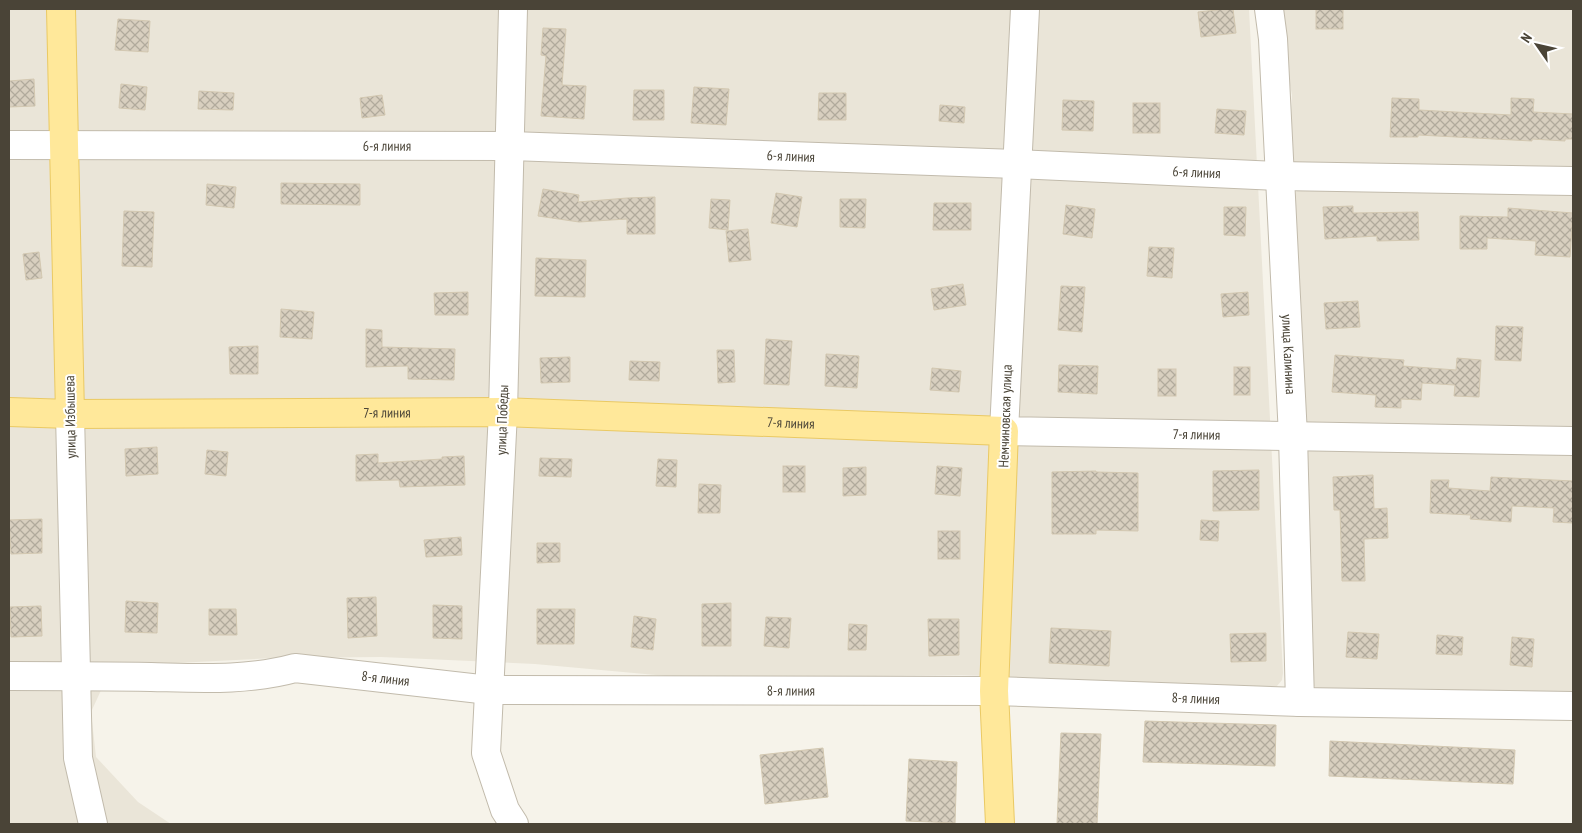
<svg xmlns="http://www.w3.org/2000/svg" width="1582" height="833" font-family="'PT Sans Narrow',sans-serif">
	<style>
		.residential { fill: #eae5d8 }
		.building { fill: url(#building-cross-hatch); stroke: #d3c8b1 }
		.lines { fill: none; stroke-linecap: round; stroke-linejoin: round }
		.minor-casing { stroke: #c2bbac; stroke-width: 30 }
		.major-casing { stroke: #eac963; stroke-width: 30 }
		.minor { stroke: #fff; stroke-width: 28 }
		.major { stroke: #ffe89a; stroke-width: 28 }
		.labels { text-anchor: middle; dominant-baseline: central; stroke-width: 4; stroke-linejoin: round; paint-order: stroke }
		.street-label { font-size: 14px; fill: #4a4437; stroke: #fff }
	</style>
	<defs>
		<pattern id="building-cross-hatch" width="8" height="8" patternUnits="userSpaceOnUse" patternTransform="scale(1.25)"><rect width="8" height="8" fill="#d8cfbf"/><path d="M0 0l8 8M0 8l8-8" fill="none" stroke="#b1aa9c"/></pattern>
	</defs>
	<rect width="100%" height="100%" fill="#f6f3ea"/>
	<g class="residential">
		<polygon points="9,9 1249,9 1283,673 1282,680 1277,686 1255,686 962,675 689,678 535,664 381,657 275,658 136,665 103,686 91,712 96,757 138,802 171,824 9,824"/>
		<polygon points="1280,9 1573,9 1573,169 1295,164 1289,159 1292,95 1286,65"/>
		<polygon points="1303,183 1573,191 1573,432 1323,425 1301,422 1292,200 1296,192"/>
		<polygon points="1307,448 1573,454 1573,698 1323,694 1313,685"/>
	</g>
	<g class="building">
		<polygon points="1225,9 1233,9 1236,33 1201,37 1198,12"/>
		<rect x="1316" y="9" width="27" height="20"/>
		<polygon points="118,19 150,21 148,52 115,50"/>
		<polygon points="543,28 566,29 562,85 586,86 584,119 541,116 546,56 541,55"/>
		<polygon points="34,79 35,106 9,107 9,81"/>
		<polygon points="121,84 147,87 145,110 119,108"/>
		<polygon points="694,87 729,89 726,125 691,123"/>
		<polygon points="634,90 664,90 664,120 633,120"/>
		<polygon points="199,91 234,93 233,110 198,109"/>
		<polygon points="819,93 846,93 846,120 818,120"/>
		<polygon points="382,95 385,115 362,118 360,98"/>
		<polygon points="1392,98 1419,99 1419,110 1511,115 1511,98 1534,99 1533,112 1573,114 1573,139 1565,139 1565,141 1532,139 1532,141 1418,135 1418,137 1390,137"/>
		<polygon points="1063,100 1094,101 1093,131 1062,130"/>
		<rect x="1133" y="103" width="27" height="30"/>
		<polygon points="940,105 965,107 964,123 939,121"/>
		<polygon points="1217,109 1246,111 1244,135 1215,133"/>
		<polygon points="281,183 360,184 360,205 281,204"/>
		<polygon points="207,184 236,187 234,208 206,205"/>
		<polygon points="543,189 579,195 578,202 627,198 655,197 655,234 627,234 627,219 579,222 538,216"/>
		<polygon points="776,193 802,197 797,227 771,223"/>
		<polygon points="711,199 730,200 728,230 709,228"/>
		<polygon points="840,199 866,199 865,228 840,227"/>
		<polygon points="934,203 971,203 971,230 933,230"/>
		<polygon points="1066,205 1095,209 1092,238 1063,234"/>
		<polygon points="1353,206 1353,213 1418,212 1419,240 1377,241 1377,236 1325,239 1323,207"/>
		<polygon points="1224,207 1246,207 1245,236 1224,235"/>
		<polygon points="1508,208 1573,213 1570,257 1535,255 1536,241 1487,238 1487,249 1460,249 1460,216 1508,217"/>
		<polygon points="124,211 154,212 152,267 122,266"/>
		<polygon points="748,229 751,260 729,262 726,231"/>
		<polygon points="1149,247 1174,248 1172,278 1147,276"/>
		<polygon points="39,252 42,278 26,280 23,254"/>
		<polygon points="536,258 586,260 585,297 535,296"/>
		<polygon points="963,284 966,305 934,310 931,289"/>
		<polygon points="1061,286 1085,287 1082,332 1058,330"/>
		<polygon points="468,292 468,315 435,315 434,293"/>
		<polygon points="1248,292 1249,315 1223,317 1221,294"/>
		<polygon points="1358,301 1360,327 1326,329 1324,303"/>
		<polygon points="281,309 314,312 312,339 280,337"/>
		<polygon points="1496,326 1523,327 1521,361 1495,360"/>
		<polygon points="366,329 382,330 382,347 455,349 454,380 408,379 408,366 366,367"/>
		<polygon points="766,339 792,341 789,385 764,384"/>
		<polygon points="258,346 258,374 230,374 229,347"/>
		<polygon points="717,350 734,350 735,382 718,383"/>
		<polygon points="826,354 859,356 857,388 825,386"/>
		<polygon points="1335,355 1404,360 1403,366 1456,370 1457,358 1481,360 1479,397 1454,396 1455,385 1422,383 1421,400 1401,399 1401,408 1375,407 1376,395 1332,392"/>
		<polygon points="570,357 570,382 541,383 540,358"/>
		<polygon points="630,361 660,362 659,381 629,380"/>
		<polygon points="1059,365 1098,366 1097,394 1058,392"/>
		<rect x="1234" y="367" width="16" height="28"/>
		<polygon points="932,368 961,371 959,392 930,390"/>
		<rect x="1158" y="369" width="18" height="27"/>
		<polygon points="157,447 158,474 126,476 125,449"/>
		<polygon points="207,450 228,452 226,476 205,474"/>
		<polygon points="378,454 378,463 442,459 442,457 464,456 465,485 400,487 399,480 356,481 356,455"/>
		<polygon points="540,458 572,459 571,477 539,476"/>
		<polygon points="658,459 677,460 676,487 656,486"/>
		<rect x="783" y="466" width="22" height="26"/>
		<polygon points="937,466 962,468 960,496 935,494"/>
		<polygon points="866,467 866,495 843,496 843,468"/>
		<polygon points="1259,470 1259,510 1213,511 1213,471"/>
		<polygon points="1096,471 1096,472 1138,473 1138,531 1096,530 1096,534 1052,534 1052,472"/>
		<polygon points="1373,475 1374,509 1387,508 1388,538 1364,539 1365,581 1342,581 1340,510 1334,510 1333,477"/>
		<polygon points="1491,477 1573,481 1573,523 1553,522 1554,508 1512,506 1511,522 1470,519 1471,515 1430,513 1431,480 1449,480 1448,488 1490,491"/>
		<polygon points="699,484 721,485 720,513 698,513"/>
		<polygon points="42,519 42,553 11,554 9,520"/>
		<polygon points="1201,520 1219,521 1218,541 1200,540"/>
		<rect x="938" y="531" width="22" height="28"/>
		<polygon points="461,537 462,555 426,557 424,540"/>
		<polygon points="537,543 560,543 560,562 537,563"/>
		<polygon points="376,597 377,636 348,638 347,598"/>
		<polygon points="126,601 158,603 157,633 125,632"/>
		<polygon points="731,603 731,646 702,646 702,604"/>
		<polygon points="433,605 462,606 462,639 433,638"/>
		<polygon points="41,606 42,636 11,637 10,607"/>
		<polygon points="209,609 236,609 237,635 209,635"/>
		<polygon points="537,609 575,609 574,644 537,644"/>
		<polygon points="634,616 656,619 653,650 631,647"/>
		<polygon points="766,617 791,618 789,648 764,646"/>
		<polygon points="928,619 959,619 959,655 929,656"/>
		<polygon points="849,624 867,625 866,650 848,650"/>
		<polygon points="1051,628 1111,631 1109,666 1049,663"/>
		<polygon points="1348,632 1379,634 1377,659 1346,657"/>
		<polygon points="1266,633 1266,661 1231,662 1230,634"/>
		<polygon points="1437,635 1463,637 1462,655 1436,654"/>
		<polygon points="1512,637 1534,639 1532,667 1510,665"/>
		<polygon points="1145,721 1276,725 1275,766 1143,762"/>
		<polygon points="1061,733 1101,734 1097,824 1057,824"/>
		<polygon points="1330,741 1515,750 1513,784 1329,776"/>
		<polygon points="823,748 828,797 765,804 760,755"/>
		<polygon points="909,759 957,762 955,823 906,821"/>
	</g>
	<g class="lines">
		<defs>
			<g id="minor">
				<polyline points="513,9 503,412 486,753 505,810 514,824"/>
				<path id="s1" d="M 1025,9 L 1004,431 L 1573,441"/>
				<path id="s2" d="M 1269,9 L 1273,39 L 1293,436 L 1300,702"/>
				<path id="s3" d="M 9,145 L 511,146 L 1016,164 L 1279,176 L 1573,181"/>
				<polyline points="70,414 78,758 93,824"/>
				<path id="s4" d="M 9,676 C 56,676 103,676 151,677 C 199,678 248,681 295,668 L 489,690 L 994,691 L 1300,702 L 1573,706"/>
			</g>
			<g id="major">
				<polyline points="61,9 70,414"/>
				<path id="s5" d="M 9,412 L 70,414 L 503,412 L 1004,431 L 994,691 L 1000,824"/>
			</g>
		</defs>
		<use href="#minor" class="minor-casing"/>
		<use href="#major" class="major-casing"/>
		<use href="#minor" class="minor"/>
		<use href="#major" class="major"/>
	</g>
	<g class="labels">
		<g class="street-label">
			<text stroke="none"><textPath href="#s3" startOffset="378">6-я линия</textPath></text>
			<text stroke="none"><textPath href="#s3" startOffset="782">6-я линия</textPath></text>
			<text stroke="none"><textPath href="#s3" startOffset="1188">6-я линия</textPath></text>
			<text stroke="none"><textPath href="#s2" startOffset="346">улица Калинина</textPath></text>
			<text stroke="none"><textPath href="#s5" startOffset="378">7-я линия</textPath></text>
			<text transform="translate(1005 416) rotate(-88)">Немчиновская улица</text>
			<text transform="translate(70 417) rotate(-91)">улица Избышева</text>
			<text transform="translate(502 420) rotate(-88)">улица Победы</text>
			<text stroke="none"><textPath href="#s5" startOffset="782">7-я линия</textPath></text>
			<text stroke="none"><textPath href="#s1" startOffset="615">7-я линия</textPath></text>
			<text stroke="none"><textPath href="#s4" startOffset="378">8-я линия</textPath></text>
			<text stroke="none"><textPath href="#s4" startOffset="784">8-я линия</textPath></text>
			<text stroke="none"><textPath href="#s4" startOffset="1189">8-я линия</textPath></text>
		</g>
	</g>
	<rect width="1582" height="833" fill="none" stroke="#4a4437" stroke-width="20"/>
	<g transform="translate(1537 45) rotate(304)" stroke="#ffffff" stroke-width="4" paint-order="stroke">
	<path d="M0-4L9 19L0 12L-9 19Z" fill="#4a4437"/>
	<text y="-8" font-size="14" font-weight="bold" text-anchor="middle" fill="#4a4437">N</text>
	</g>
</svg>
